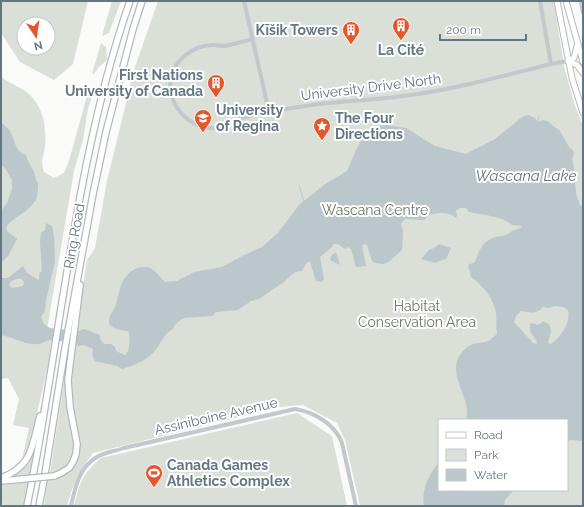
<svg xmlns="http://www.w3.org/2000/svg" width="584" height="507" font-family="Raleway,sans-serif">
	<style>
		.green { fill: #dadfd7; fill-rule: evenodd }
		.water { fill: #bbc7cb; fill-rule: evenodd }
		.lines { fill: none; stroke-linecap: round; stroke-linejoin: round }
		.stream { stroke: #bbc7cb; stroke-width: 1 }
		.major-casing { stroke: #b5babe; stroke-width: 7 }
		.highway-casing { stroke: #b4b9bd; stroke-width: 8 }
		.minor { stroke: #c3c8cc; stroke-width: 4 }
		.major { stroke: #fff; stroke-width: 5 }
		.highway { stroke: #fff; stroke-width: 5.5 }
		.highway-bridge-casing { stroke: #b4b9bd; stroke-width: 8; stroke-linecap: butt }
		.highway-bridge { stroke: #fff; stroke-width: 5.5 }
		.labels { text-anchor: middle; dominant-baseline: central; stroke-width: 4; stroke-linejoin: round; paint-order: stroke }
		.poi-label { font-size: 14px; font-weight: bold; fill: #657683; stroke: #fff; text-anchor: start }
		.street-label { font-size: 14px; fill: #657683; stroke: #fff }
		.park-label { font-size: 14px; fill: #687a64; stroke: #fff }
		.water-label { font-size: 15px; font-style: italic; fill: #60757c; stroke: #fff }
	</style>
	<rect width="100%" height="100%" fill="#fafaf8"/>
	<g class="green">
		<path d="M 1,1 L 88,1 L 73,64 L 54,80 L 20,62 L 1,33 ZM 24,24 L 48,24 L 48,48 L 24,48 Z"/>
		<polygon points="112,1 121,1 109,33 102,36"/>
		<path d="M 158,1 L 554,1 L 564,66 L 574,103 L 583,126 L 583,506 L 360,506 L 345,440 L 337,423 L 303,405 L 280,407 L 93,453 C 80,470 72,486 67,506 L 44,506 L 48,479 L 53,479 L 54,478 C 84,469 81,449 76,423 C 74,410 71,397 70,383 C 69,368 76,346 79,331 L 76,329 L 87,260 L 95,248 L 107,181 L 134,70 ZM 439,420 L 567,420 L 567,490 L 439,490 Z"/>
		<polygon points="101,43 106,47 107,60 99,67 94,74 92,74"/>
		<path d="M 1,76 C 8,83 18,86 25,91 C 42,103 47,125 45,145 C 44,158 40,158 44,172 L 54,178 L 64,173 L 69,161 L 90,85 L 93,94 L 88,108 L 83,140 L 74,171 L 45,341 L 54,341 L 27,455 L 23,462 L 9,473 L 1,475 L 1,473 L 7,472 L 22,459 L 29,428 L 13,425 L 19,399 L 8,378 L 1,379 Z"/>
		<path d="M 64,381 L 67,381 C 69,396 78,445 74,456 C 70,466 61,473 50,473 Z"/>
		<path d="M 297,413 L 332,436 L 347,506 L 74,506 C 80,481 82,475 101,458 Z"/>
		<polygon points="40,420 31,475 7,478 19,472 29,463"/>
		<polygon points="29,482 24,506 5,506 1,502 1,485"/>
	</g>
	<g class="water">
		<path d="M 528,115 L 535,118 L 538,122 L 543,120 L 547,121 L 560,131 L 569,147 L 573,150 L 574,154 L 572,159 L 574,167 L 576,194 L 580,205 L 583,207 L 583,441 L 571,440 L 567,441 L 567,420 L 466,420 C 473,397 442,372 464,350 C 474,340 481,345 490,340 C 492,338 495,336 497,334 C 496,326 497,315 495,308 C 491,295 481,284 471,277 L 468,265 L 475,262 C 480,249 482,241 496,237 C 502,236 507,235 511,232 C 515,229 519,230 522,226 L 512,225 C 502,216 483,215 469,212 L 466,208 C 461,207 459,208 456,211 L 457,215 L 456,218 C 448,211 438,213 428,215 L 425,220 L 405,219 L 401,224 L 403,231 L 402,250 L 390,261 L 384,264 L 375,263 L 372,261 L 367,245 L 365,244 L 362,245 L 366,266 L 356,267 L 351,249 L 347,247 L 346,249 L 343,248 L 338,244 L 333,244 L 332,247 L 320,257 L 324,279 L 322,282 L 316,281 L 310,262 L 307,262 L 302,271 L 295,272 L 284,282 L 259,299 L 251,301 L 238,310 L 216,312 L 212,316 L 184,318 C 178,321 175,324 173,329 C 164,334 162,341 157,348 C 147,361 137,364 122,369 L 117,366 L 95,361 L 92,354 L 93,349 L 83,345 L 79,346 C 73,343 53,339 47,341 C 43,342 40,345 35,344 C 23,344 13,337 1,335 L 1,278 L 8,278 L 23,266 L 27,273 L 39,280 L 39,274 L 42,271 L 40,242 L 41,233 L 45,230 L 46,223 L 52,226 L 54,236 L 55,262 L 46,300 L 45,311 L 41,317 L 44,324 L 50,328 L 79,331 L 84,329 L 100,335 L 100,339 L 104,344 L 111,344 L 115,347 L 116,351 L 125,355 C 130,352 130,339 129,332 C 121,329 115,331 109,324 C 109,313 113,313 116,304 C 118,297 119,290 122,283 C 127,272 140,263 152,269 C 157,272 161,278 165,282 L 177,281 L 194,272 L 222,267 L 242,256 L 262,247 L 278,233 L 299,205 L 324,185 L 347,171 L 357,148 L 366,132 L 377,127 L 385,125 L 406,128 L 435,146 L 466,154 L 495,139 L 522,117 ZM 17,279 L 22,279 L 24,282 L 23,286 L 12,288 L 9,285 L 11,281 ZM 555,306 L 563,307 L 568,310 C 571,323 561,337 551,344 L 548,343 L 551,331 L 549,324 L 542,321 L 542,323 L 537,325 L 533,323 L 530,324 L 530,331 L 537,342 L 536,344 L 533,343 L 514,322 L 516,316 L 521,311 C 530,312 536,315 543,307 L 548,308 Z"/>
		<path d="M 1,122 C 4,125 8,128 10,131 C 15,140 15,152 26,155 L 27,159 L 34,172 L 36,180 L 38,183 C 38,188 38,194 36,199 C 30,212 14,216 6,227 L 7,231 L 17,239 L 8,256 L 1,263 L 1,211 L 7,203 L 12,189 L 12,180 L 5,168 L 1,165 Z"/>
		<polygon points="439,244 451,248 446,259 434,263 421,259 429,250 434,248"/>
		<polygon points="336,252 340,265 330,260 331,256"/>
		<path d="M 439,462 L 439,490 L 514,490 L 505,500 L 504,506 L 424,506 C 421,489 429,475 439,462 Z"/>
	</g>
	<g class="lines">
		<g class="stream">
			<polyline points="538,122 539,116"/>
			<polyline points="299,185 304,202"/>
		</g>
		<defs>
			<g id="major">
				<polyline points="557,1 572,78 583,113"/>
				<polyline points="566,1 583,62"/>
				<polyline points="568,61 574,58 577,46"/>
				<polyline points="569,61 577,65 583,73"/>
			</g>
			<g id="highway">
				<polyline points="45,474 65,348 93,194 106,132 133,29 142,1"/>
				<path d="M 33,475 C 39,447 43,418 48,389 C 69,261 87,124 130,1"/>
				<polyline points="54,476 61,473 69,468 73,462 76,454 77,444 70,407 68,380 80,285"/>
				<path d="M 1,478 C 33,466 32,446 40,416"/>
				<polyline points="1,481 23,479"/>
				<polyline points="27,506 32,481"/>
				<polyline points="39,506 44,480"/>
			</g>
		</defs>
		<use href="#major" class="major-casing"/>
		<use href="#highway" class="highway-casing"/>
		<g class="minor">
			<polyline points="244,1 269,112"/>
			<polyline points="540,1 551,64"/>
			<polyline points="581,1 583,13"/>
			<path d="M 253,39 C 243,41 233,45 223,46 C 220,46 217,45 214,45 C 204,45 194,48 186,55 C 154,79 175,127 213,128 C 224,128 232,121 242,118 C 260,113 279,110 298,107 C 333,101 368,101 403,96 C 453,90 502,76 551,64 L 568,61"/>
			<path d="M 71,506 C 75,488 79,467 97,457 C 105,452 116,451 124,448 L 295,409 C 314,412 335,424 342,443 L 356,506"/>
		</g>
		<use href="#major" class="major"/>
		<use href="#highway" class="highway"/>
		<defs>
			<polyline id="highway-bridge" points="23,479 54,476"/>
		</defs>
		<use href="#highway-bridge" class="highway-bridge-casing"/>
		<use href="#highway-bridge" class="highway-bridge"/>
	</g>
	<defs>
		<symbol id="building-pin" viewBox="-11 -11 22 30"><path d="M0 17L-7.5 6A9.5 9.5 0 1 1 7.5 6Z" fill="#e4572e" stroke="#fff"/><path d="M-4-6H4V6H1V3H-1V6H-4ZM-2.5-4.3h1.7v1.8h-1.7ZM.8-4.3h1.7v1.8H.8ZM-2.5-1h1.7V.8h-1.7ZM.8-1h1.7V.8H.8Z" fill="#fff"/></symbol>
		<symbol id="university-pin" viewBox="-11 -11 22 30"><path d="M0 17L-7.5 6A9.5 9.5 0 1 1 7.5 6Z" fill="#e4572e" stroke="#fff"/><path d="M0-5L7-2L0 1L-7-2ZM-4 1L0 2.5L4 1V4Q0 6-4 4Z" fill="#fff"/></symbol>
		<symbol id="sight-pin" viewBox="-11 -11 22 30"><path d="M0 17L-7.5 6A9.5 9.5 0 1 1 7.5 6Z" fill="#e4572e" stroke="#fff"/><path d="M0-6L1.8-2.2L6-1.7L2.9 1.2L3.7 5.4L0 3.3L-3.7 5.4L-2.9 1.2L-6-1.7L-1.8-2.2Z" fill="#fff"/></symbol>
		<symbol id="stadium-pin" viewBox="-11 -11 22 30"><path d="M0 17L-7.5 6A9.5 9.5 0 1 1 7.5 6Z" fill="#e4572e" stroke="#fff"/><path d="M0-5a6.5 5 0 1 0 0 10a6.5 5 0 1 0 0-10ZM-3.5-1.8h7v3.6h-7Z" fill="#fff"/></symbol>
	</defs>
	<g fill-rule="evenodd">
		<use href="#building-pin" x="391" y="16" width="20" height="27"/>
		<use href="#building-pin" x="341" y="20" width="20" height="27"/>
		<use href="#building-pin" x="206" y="73" width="20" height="27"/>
		<use href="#university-pin" x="193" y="108" width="20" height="27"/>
		<use href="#sight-pin" x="312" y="116" width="20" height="27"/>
		<use href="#stadium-pin" x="144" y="463" width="20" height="27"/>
	</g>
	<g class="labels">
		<g class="poi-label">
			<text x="338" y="30" text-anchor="end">Kīšik Towers</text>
			<text x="401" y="50" text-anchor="middle">La Cité</text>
			<text x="203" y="75" text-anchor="end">First Nations<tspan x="203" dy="16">University of Canada</tspan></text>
			<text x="216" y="110">University<tspan x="216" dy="16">of Regina</tspan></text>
			<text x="335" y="118">The Four<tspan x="335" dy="16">Directions</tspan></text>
			<text x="167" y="465">Canada Games<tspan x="167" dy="16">Athletics Complex</tspan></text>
		</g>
		<g class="street-label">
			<text transform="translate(371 87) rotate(-7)">University Drive North</text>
			<text transform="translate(74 236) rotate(-80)">Ring Road</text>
			<text transform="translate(216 416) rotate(-13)">Assiniboine Avenue</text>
		</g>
		<g class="park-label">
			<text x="375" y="210">Wascana Centre</text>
			<text x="417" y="306">Habitat<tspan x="417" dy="16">Conservation Area</tspan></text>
		</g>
		<g class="water-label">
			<text x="526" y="176">Wascana Lake</text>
		</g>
	</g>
	<rect width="584" height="507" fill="none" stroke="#657683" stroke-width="4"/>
	<rect x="438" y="419" width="130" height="72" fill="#ffffff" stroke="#c1c8cd"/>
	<rect x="446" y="432" width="20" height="6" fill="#ffffff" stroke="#c1c8cd"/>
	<text x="474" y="439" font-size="12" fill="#657683">Road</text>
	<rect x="446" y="449" width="20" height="12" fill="#dadfd7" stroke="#c1c8cd"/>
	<text x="474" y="459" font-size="12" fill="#657683">Park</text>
	<rect x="446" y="469" width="20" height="12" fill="#bbc7cb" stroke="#c1c8cd"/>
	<text x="474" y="479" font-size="12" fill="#657683">Water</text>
	<g transform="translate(36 36) rotate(167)"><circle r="19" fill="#ffffff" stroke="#c1c8cd"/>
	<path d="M0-3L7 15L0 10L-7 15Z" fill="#e4572e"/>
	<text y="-6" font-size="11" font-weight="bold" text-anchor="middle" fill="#657683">N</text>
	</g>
	<path d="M440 34v6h86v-6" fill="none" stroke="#657683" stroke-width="2"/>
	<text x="446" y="34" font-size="12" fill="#657683" stroke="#ffffff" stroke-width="3" paint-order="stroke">200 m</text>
</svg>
